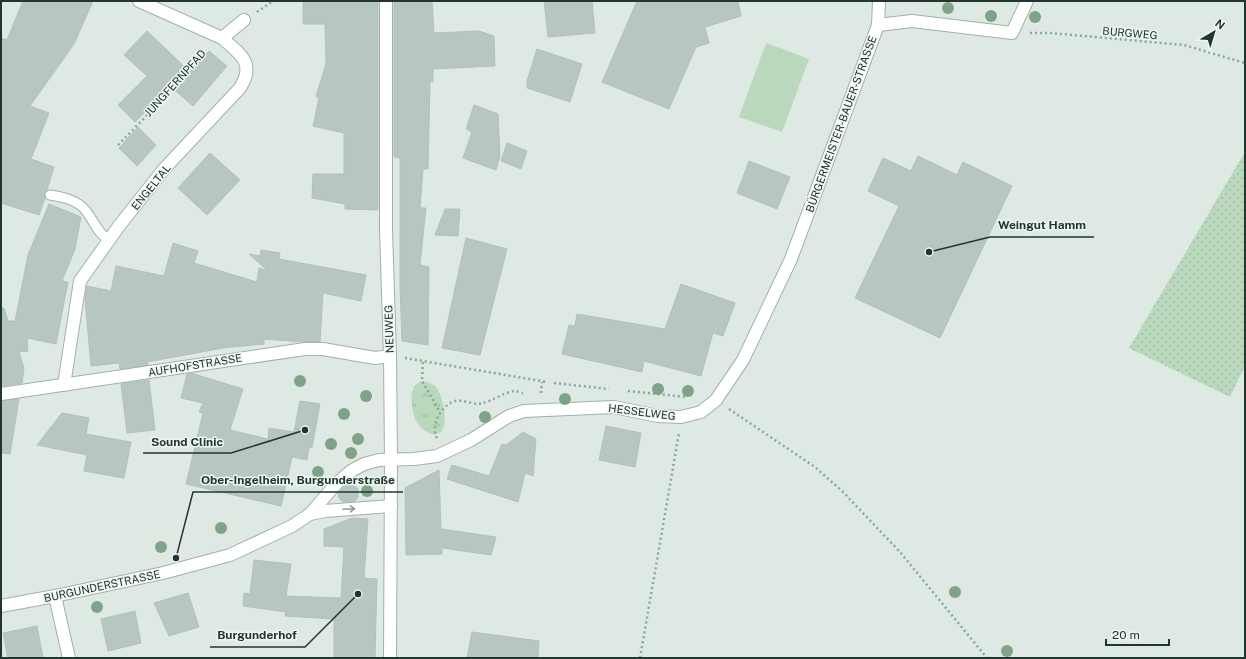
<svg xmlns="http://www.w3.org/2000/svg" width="1246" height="659" font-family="'Public Sans',sans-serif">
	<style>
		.grass { fill: url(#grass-dots) }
		.park { fill: url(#park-tufts) }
		.pitch { fill: #b9d8bd }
		.building { fill: #b7c6be; stroke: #b2c1b9 }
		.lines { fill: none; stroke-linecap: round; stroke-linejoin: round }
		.service-casing { stroke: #a2b0a9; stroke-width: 11 }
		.minor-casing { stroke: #a2b0a9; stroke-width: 14 }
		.tertiary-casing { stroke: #a2b0a9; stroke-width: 14 }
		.path { stroke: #82aa98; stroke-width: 2.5; stroke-dasharray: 2 3; stroke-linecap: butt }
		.service { stroke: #fff; stroke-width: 9 }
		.minor { stroke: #fff; stroke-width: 12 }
		.tertiary { stroke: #fff; stroke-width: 12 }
		.tree { fill: #7ea388 }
		.oneway { stroke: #909b96 }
		.labels { text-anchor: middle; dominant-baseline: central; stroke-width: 3; stroke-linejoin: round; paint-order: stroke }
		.street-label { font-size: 11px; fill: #21372e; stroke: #eff6f1 }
		.leader { fill: none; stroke: #21372e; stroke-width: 1.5 }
		.callout-dot { fill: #21372e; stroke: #eff6f1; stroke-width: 1.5 }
		.callout-label { font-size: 12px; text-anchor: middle; font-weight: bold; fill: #21372e; stroke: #eff6f1; stroke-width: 3; stroke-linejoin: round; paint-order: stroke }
	</style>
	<defs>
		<pattern id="grass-dots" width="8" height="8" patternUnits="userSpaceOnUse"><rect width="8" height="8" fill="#b9d8bd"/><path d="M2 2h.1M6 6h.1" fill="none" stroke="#9fbaa3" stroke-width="1.8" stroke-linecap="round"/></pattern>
		<pattern id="park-tufts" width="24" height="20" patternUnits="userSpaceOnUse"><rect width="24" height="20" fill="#b9d8bd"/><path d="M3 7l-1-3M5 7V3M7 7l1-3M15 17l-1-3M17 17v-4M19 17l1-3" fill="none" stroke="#9fbaa3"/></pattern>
	</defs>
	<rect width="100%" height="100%" fill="#dfe9e3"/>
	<polygon class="grass" points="1245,152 1245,366 1230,397 1129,348"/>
	<path class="park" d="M 422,381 C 427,382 432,383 436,387 C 443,395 449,424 441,432 C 439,433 437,434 435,435 C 420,431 413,420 412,405 C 411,399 411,393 414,387 C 416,384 419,382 422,381 Z"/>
	<polygon class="pitch" points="766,43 809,59 782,132 739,117"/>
	<g class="building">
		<polygon points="23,1 93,1 74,44 30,106 49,113 31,159 54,167 47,190 44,194 45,198 39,215 1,203 1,38 7,40"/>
		<polygon points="303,1 378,1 378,210 345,209 345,204 312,198 313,174 344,174 344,133 313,126 319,98 316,96 326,64 325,24 303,24"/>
		<polygon points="394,1 432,1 434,33 479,31 494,36 495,66 433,69 433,82 430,81 428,169 423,169 420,208 426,208 420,265 429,267 428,345 402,341 400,286 400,158 394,157"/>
		<polygon points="544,1 592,1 595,33 548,37"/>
		<polygon points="637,1 738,1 741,16 705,27 709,43 696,47 669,109 602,82"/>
		<polygon points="147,31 190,72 209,51 227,66 193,106 170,86 135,122 118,105 147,76 124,55"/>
		<polygon points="537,49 582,64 570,102 527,88 527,81"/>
		<polygon points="474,105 498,114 500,156 496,170 463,158 472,132 466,129"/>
		<polygon points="138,127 156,145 137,166 119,148"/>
		<polygon points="507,143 527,151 521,169 501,161"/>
		<polygon points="210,153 240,180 207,215 178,188"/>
		<polygon points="918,156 957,175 963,162 1012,186 940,338 855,298 899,206 868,191 883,158 911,171"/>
		<polygon points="749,161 790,177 777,209 737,193"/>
		<polygon points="49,204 81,217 75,249 62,281 68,282 56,344 27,338 28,351 19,352 24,368 22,383 1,386 1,308 4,308 8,321 15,321 28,255"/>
		<polygon points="445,209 460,209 458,236 435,235"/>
		<polygon points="466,238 507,249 480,355 442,348"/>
		<polygon points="173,243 198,251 194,263 257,282 259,268 268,271 249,254 260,256 261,250 280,253 279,259 366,275 361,301 323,293 320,342 303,342 264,339 264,344 223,348 147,362 148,365 120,369 119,363 91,366 85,299 87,286 111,291 116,266 164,276"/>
		<polygon points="681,284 735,303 723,336 713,333 701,376 644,361 642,372 562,354 569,325 575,326 577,314 665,329"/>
		<polygon points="191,373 243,389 230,430 268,439 269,428 294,432 300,401 320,404 312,448 309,447 307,460 292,457 281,506 186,484 203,413 199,412 203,403 181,398 187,374"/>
		<polygon points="149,380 155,430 127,433 121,384"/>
		<polygon points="19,399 10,454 1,453 1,401"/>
		<polygon points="62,413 89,418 86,434 131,442 124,478 84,471 87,455 37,445"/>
		<polygon points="606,426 641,433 635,467 599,460"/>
		<polygon points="523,432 536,439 533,476 525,473 518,502 447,479 452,465 489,476 502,444 506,445"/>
		<polygon points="439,470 441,529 496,537 491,555 442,548 442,554 406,555 405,488"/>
		<polygon points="352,483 358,489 358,497 355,501 343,502 339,498 338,493 348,484"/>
		<polygon points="352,518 368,519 364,578 377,579 375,658 334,658 334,619 285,616 286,612 243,606 244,593 250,594 254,560 291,564 286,596 341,598 344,547 324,546 324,529"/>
		<polygon points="188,593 199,627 169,636 154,603"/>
		<polygon points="135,611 141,643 108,651 101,619"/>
		<polygon points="37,626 43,658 8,658 3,633"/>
		<polygon points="472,632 539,641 538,658 467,658"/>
	</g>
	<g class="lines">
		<defs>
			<path id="service" d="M 50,195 C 63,197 78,200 86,211 C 94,221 98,234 109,240"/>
			<g id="minor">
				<polyline points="139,1 222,38"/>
				<polyline points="878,25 912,21 1012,33 1027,1"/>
				<path d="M 64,385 L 80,281 L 119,226 L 164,169 L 240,88 C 256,63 240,54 222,38 L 244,20"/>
				<polyline points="1,394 305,349 323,349 375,358 390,356"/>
				<polyline points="310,514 325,511 391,506"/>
				<polyline points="55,596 69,658"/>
				<polyline points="1,606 55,596 163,573 230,555 292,526 310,514 335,485 351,471 364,464 379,460 414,459 437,456 471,440 509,416 524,411 614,407 658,416 681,417 701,412 716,400 743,360 791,259 878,25 879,1"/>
			</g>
			<polyline id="tertiary" points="386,1 386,230 390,356 391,460 390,658"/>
		</defs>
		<use href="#service" class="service-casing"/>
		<use href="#minor" class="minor-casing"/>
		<use href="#tertiary" class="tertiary-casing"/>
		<g class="path">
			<polyline points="257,12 273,1"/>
			<polyline points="1030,33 1050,33 1184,45 1245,63"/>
			<polyline points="118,145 160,102 205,49"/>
			<polyline points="405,358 547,382"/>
			<polyline points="423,362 422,381 440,412"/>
			<polyline points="554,383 609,389"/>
			<polyline points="628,391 686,397"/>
			<polyline points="541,393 542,382"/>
			<polyline points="729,409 815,467 842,491 900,552 987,658"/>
			<path d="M 437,438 C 430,424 442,405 455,401 C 464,399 474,406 483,403 C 491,401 506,392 514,391 C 517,391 521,393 523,393"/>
			<polyline points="640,658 679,433"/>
		</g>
		<use href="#service" class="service"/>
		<use href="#minor" class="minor"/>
		<use href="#tertiary" class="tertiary"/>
	</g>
	<g class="tree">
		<circle cx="948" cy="8" r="6"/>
		<circle cx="991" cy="16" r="6"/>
		<circle cx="1035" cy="17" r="6"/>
		<circle cx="300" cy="381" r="6"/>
		<circle cx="658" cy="389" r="6"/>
		<circle cx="688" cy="391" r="6"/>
		<circle cx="366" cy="396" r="6"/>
		<circle cx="565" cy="399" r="6"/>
		<circle cx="344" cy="414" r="6"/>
		<circle cx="485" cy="417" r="6"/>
		<circle cx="358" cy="439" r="6"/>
		<circle cx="331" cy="444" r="6"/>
		<circle cx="351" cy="453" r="6"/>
		<circle cx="318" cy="472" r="6"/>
		<circle cx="367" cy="491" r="6"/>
		<circle cx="221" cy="528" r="6"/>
		<circle cx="161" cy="547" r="6"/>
		<circle cx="955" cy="592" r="6"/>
		<circle cx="97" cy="607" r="6"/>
		<circle cx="1007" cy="651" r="6"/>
	</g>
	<defs><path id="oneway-shaft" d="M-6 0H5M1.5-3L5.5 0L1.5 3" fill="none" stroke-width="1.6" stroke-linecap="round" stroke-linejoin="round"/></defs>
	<use class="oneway" href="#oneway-shaft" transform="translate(349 509) rotate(-3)"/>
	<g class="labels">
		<g class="street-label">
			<text transform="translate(1130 33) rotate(5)">BURGWEG</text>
			<text transform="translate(175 83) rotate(-48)">JUNGFERNPFAD</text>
			<text transform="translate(841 124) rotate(-70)">BÜRGERMEISTER-BAUER-STRASSE</text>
			<text transform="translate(151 187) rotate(-51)">ENGELTAL</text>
			<text transform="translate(389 329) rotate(-92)">NEUWEG</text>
			<text transform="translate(195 365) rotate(-9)">AUFHOFSTRASSE</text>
			<text transform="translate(642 412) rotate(7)">HESSELWEG</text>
			<text transform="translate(102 586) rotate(-12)">BURGUNDERSTRASSE</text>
		</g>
	</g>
	<path class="leader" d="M929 252L990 237H1094M305 430L231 453H143M176 558L193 492H403M358 594L305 647H210"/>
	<g class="callout-dot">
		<circle cx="929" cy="252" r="4"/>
		<circle cx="305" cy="430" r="4"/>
		<circle cx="176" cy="558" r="4"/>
		<circle cx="358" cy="594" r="4"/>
	</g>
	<g class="callout-label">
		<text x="1042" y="229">Weingut Hamm</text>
		<text x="187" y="446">Sound Clinic</text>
		<text x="298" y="484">Ober-Ingelheim, Burgunderstraße</text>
		<text x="257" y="639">Burgunderhof</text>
	</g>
	<rect width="1246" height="659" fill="none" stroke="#21372e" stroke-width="4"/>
	<g transform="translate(1214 32) rotate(38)" stroke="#eff6f1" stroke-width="3" paint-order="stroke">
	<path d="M0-3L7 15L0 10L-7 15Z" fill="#21372e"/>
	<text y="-6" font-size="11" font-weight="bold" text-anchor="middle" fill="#21372e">N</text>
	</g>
	<path d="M1106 639v6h63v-6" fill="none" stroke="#21372e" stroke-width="2"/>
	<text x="1112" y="639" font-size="12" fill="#21372e" stroke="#eff6f1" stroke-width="3" paint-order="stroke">20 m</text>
</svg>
